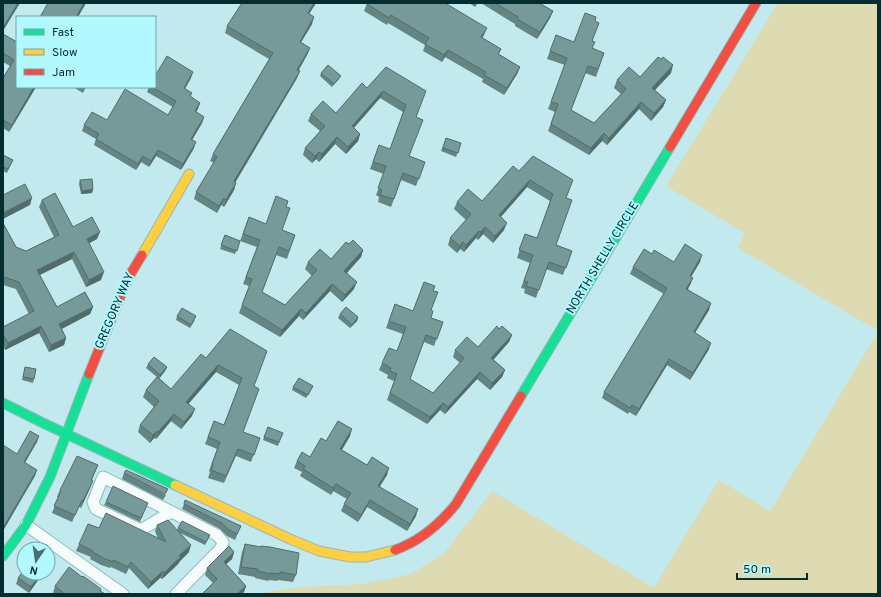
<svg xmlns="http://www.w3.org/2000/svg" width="881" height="597" font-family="Overpass,sans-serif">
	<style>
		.green { fill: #dedab2 }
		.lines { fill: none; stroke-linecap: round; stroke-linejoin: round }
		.street-casing { stroke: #94b8bb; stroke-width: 13 }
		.fast-casing { stroke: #94b8bb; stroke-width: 11 }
		.slow-casing { stroke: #94b8bb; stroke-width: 11 }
		.jam-casing { stroke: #94b8bb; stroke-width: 11 }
		.street { stroke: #f6fcfc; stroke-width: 11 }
		.fast { stroke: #16e098; stroke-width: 9 }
		.slow { stroke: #ffcf43; stroke-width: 9 }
		.jam { stroke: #f24e42; stroke-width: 9 }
		.wall { fill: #658484 }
		.shaded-wall { fill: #526c6b }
		.building { fill: #759a99; stroke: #526c6b }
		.labels { text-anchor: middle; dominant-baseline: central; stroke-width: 4; stroke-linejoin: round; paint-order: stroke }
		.street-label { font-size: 12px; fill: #032d30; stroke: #b1f9ff }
	</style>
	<rect width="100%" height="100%" fill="#c2eaee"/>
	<g class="green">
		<polygon points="778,3 878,3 878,331 738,248 744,233 666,186"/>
		<polygon points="878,332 878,594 260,594 264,592 301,587 363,584 411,574 445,552 492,491 654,588 719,480 770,511"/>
	</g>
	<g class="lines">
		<defs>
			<g id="street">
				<polyline points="171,512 141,530 96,509 93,502 103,477 217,535 223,542 221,548 176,594"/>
				<polyline points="26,525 123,594"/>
			</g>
			<g id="fast">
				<polyline points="521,396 670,147"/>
				<polyline points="3,403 41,422 175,485"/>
				<polyline points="3,556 26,525 50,477 89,374"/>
			</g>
			<g id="slow">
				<polyline points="142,255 189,174"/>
				<polyline points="175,485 290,539 319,551 350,557 366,557 395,550"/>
			</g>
			<g id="jam">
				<polyline points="670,147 756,3"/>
				<polyline points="89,374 127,280 142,255"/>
				<path d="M 395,550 C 420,541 439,525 456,504 L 521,396"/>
			</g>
		</defs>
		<use href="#street" class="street-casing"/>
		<use href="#fast" class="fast-casing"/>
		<use href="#slow" class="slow-casing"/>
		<use href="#jam" class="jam-casing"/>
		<use href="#street" class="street"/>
		<use href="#fast" class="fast"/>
		<use href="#slow" class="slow"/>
		<use href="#jam" class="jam"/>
	</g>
	<g class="wall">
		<polygon points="242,3 316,3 309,14 312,24 301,42 310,48 307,55 298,70 297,78 235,182 236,183 234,190 224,207 221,205 217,213 194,199 196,192 214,163 210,161 213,154 269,59 225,33 227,26"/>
		<polygon points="367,3 484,35 482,38 501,49 499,54 520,67 517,74 504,95 482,82 483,79 445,57 442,62 423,51 425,45 388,23 387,25 364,11"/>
		<polygon points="469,3 478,3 475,7"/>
		<polygon points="481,3 539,3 553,11 550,18 537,39 515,26 515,24"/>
		<polygon points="595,21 592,48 604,53 596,77 585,73 571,110 594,123 621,94 614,88 617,80 671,73 655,90 666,100 663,107 651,121 639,109 607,145 602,141 589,155 548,131 555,112 548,109 565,65 547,59 556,35 574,42"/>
		<polygon points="3,34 17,42 17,87 36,87 9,132 3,128 3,78 10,66 3,62"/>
		<polygon points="386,67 416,117 409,156 425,162 416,186 401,180 391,207 378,202 379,197 376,195 384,174 370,169 379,145 390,149 403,112 380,98 354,128 360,134 358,141 346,154 335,144 319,162 316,159 312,163 303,155 305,148 320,131 308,121 311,114 336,113 367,88"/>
		<polygon points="321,73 339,79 332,87 320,76"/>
		<polygon points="191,78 185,89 192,93 190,97 200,103 196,112 204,117 202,123 192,140 194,148 181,170 156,156 149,167 141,162 136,170 94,145 96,139 82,131 84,125 107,120 168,115 173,107 147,92 149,87 155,87"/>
		<polygon points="73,87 86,87 83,93"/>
		<polygon points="446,138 461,143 456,157 441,151"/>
		<polygon points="3,155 13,160 7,173 3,171"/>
		<polygon points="519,171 566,198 556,245 572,251 563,275 546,269 536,298 524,293 525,289 521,288 530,263 517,258 525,234 537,238 550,201 527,187 501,217 504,230 493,243 483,234 478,240 476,238 464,252 460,249 457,253 448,245 450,238 466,220 454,209 457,202 482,201"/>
		<polygon points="80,180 93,189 92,193 81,194 79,184"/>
		<polygon points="42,200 73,227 97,239 89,243 101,280 86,287 72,259 40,275 57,307 93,307 90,314 62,329 66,338 64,345 49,352 39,333 5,350 3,346 3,327 29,314 16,289 3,285 3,223 16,247 26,251 54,237 39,207"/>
		<polygon points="286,207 282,230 295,235 287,259 276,255 262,292 285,305 312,276 305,269 308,262 331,259 349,244 363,250 361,257 347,273 354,289 342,302 330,291 303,320 299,316 280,337 239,313 249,286 243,284 257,247 240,241 235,254 220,249 225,235 240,241 249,217 266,224"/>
		<polygon points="674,262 700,262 691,277 693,278 690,285 688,289 709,310 695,333 709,349 690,380 667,365 636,416 629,412 628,414 602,398 604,392 664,294 630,274 633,267"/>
		<polygon points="433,291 431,318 443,322 434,346 424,342 410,379 433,393 460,363 453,357 455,350 478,347 499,329 512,335 509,342 493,359 505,370 502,377 490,390 477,379 445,414 440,410 427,424 387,400 394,381 387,378 388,375 379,370 382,363 397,351 403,334 386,328 395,304 413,311"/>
		<polygon points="340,314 358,317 357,321 350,328 338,318"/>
		<polygon points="177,316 195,320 190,328 176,320"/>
		<polygon points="230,329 254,386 243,432 260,438 251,462 236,456 224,483 208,478 210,472 209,471 217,449 205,444 214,421 224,425 239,385 216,372 189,403 192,416 181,429 171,421 156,439 154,438 150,443 138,432 140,425 154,407 143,397 146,390 157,377 146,368 148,364 167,367 165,371 159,378 171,389 206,358"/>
		<polygon points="25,367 34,379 33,383 22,380"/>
		<polygon points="313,386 311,390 306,398 292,390 293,387"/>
		<polygon points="268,427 283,433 278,446 263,440"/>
		<polygon points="350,436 342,450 367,465 387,475 379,486 416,516 407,531 367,507 358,522 341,511 344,504 347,499 333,491 331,495 300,476 302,472 294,468 297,461 310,457 326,441"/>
		<polygon points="98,465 92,480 90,488 81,508 79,507 72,522 52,513 58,497 57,497 60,490"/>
		<polygon points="124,473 166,495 163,500 122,479"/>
		<polygon points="106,502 148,503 140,522 104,505"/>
		<polygon points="184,504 241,526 235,540 227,536 220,529 182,509"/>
		<polygon points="157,525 177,530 178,528 210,535 205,545 180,533 189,552 180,561 178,564 172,570 162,579 160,578 148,589 129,568 126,574 111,567 110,568 101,565 90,559 91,557 76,551 79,544 99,528 158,539 155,531"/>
		<polygon points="245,544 296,575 293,582 278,580 277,581 269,580 268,581 255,578 255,577 238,574 242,552"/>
		<polygon points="234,552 232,559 226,564 246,586 244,592 242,594 202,594 213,583 205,575 207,568"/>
		<polygon points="24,573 43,573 29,593 16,584 18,578"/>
		<polygon points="82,577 101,589 101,591 105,594 53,594 53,593 55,586"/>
	</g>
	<g class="shaded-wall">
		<polygon points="18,3 20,3 3,31 3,28"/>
		<polygon points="84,3 86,3 85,5 78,17 76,17"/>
		<polygon points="314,3 316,3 305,20 308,13"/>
		<polygon points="553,11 550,18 537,39 540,32"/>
		<polygon points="314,17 312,24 297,49 300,42"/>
		<polygon points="487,28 484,35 478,44 481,37"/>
		<polygon points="310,48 307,55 295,77 297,70"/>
		<polygon points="448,50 445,57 442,62 444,55"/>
		<polygon points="673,65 671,73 650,95 652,88"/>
		<polygon points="520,67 517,74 504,95 507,88"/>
		<polygon points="300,71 297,78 232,188 234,181"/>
		<polygon points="193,72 191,78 181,94 184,88"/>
		<polygon points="34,87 36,87 9,132 12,125"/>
		<polygon points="383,91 380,98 349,133 352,126"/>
		<polygon points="666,100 663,107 651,121 654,113"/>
		<polygon points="641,102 639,109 607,145 609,138"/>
		<polygon points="200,103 198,109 193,117 195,111"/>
		<polygon points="204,117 202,123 189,145 191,139"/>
		<polygon points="604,133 602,141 589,155 591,148"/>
		<polygon points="360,134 358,141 346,154 348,147"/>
		<polygon points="337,137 335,144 319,162 322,154"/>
		<polygon points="196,142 194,148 181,170 183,164"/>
		<polygon points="158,150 156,156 149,167 151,161"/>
		<polygon points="319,152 316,159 312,163 315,156"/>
		<polygon points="143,156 141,162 136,170 138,164"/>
		<polygon points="530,180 527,187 496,222 499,215"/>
		<polygon points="236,183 234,190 224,207 226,200"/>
		<polygon points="93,189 92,193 81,194 82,191"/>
		<polygon points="32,198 30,205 3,219 3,213"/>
		<polygon points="224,198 221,205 217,213 219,206"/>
		<polygon points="507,223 504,230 493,243 495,236"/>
		<polygon points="485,227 483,234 478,240 481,232"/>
		<polygon points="479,231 476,238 464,252 466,245"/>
		<polygon points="100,232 97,239 84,246 87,239"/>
		<polygon points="463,242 460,249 457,253 460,246"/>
		<polygon points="363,250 361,257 342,278 344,271"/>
		<polygon points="74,252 72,259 35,277 37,270"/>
		<polygon points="702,255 700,262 687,283 690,276"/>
		<polygon points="104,272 101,280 86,287 89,280"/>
		<polygon points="693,278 690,285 684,295 686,289"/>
		<polygon points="357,282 354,289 342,302 345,295"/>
		<polygon points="332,284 330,291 303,320 306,313"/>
		<polygon points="711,303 709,310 691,339 694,332"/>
		<polygon points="93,307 90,314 57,331 59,324"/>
		<polygon points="301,309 299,316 280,337 282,330"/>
		<polygon points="358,317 357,321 350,328 352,325"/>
		<polygon points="41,326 39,333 5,350 8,343"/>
		<polygon points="512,335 509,342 489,365 491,358"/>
		<polygon points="66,338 64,345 49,352 51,345"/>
		<polygon points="711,343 709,349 690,380 693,373"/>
		<polygon points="669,359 667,365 636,416 639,409"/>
		<polygon points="218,365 216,372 184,409 186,402"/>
		<polygon points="167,367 165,371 159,379 160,375"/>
		<polygon points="505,370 502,377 490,390 492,383"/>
		<polygon points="480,372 477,379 445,414 448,407"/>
		<polygon points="443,403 440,410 427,424 430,417"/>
		<polygon points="195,409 192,416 181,429 184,422"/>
		<polygon points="174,414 171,421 156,439 158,432"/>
		<polygon points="352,429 350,436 338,456 340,449"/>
		<polygon points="157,431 154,438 150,443 153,435"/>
		<polygon points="39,436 37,442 22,468 24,462"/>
		<polygon points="389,468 387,475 376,493 378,486"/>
		<polygon points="37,470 35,476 3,531 3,528"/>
		<polygon points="93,481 90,488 81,508 83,501"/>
		<polygon points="336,484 333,491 331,495 333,488"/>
		<polygon points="370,500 367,507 358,522 361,515"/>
		<polygon points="418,509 416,516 407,531 410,524"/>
		<polygon points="191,545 189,552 180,561 178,564 162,579 164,573 179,556"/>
		<polygon points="234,552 232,559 222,568 224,562"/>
		<polygon points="163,571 160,578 148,589 151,582"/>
		<polygon points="41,573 43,573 29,593 31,587"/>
		<polygon points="246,586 244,592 242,594 237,594"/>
	</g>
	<g class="building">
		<polygon points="3,3 18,3 3,28"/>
		<polygon points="48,3 84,3 76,17 40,17"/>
		<polygon points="242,3 314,3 308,13 314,17 300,42 310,48 297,70 300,71 234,181 236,183 226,200 224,198 219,206 196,192 217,157 213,154 273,53 227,26"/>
		<polygon points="367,3 445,3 487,28 481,37 501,49 498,54 520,67 507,88 484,75 486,72 448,50 444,55 425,44 429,38 391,15 389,18 367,4"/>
		<polygon points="495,3 539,3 553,11 540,32 517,19 518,17"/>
		<polygon points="585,13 596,17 595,21 599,23 592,41 595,42 592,48 604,53 598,69 588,66 571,110 594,123 626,89 617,80 629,67 640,77 658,57 661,59 663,57 673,65 652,88 666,100 654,113 641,102 609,138 604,133 591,148 551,124 558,104 551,102 567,58 550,51 556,35 574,42"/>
		<polygon points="3,34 17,42 17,87 34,87 12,125 3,120 3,78 14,60 3,53"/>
		<polygon points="167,56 193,72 184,88 192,93 190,96 200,103 195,111 204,117 191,139 196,142 183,164 158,150 151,161 143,156 138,164 96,139 99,134 84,125 92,112 107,120 125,89 168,115 176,101 152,87 155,87 155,76"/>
		<polygon points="328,65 341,76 334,84 321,73"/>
		<polygon points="386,67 426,91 416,117 423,120 409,156 425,162 419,179 403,173 394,199 380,195 382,190 378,188 386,166 373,162 379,145 390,149 406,105 383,91 352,126 360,134 348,147 337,137 322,154 319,152 315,156 305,148 325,126 311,114 323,101 336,113 362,83 367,88"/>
		<polygon points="446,138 461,143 458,153 443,148"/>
		<polygon points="3,155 13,160 8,169 3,167"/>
		<polygon points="533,156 573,180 566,198 572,200 556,245 572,251 566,268 549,262 539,290 526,286 528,282 524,281 533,255 519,250 525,234 537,238 553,194 530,180 499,215 507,223 495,236 485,227 481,232 479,231 466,245 463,242 460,246 450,238 471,214 457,202 468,189 482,201 513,166 519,171"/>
		<polygon points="92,179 93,189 82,191 80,180"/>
		<polygon points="25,184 32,198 3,213 3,195"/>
		<polygon points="55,193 73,227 92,217 100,232 87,239 104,272 89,280 74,252 37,270 57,307 85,292 93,307 59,324 66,338 51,345 41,326 8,343 3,334 3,327 34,311 19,282 4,277 3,278 3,223 16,247 26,251 59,235 42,200"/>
		<polygon points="276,196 288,201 286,207 290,208 282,230 295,235 289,251 279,247 262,292 285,305 317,270 308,262 320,249 331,259 346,242 349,244 353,240 363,250 344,271 357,282 345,295 332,284 306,313 301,309 282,330 242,305 252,279 246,277 260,240 243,234 249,217 266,224"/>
		<polygon points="225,235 240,241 237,251 221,245"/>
		<polygon points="685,244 702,255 690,276 693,278 686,289 711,303 694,332 711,343 693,373 669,359 639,409 632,405 630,408 604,392 667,288 633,267 644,249 652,254 654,250 674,262"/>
		<polygon points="424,282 435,286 433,291 438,292 431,310 433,311 431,318 443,322 437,339 426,335 410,379 433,393 464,358 455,350 467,337 478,347 497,326 499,329 502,326 512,335 491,358 505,370 492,383 480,372 448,407 443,403 430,417 390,393 397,374 390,371 391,368 382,363 389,348 397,351 406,327 389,321 395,304 413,311"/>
		<polygon points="346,307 358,317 352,325 340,314"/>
		<polygon points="182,308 196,316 191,325 177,316"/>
		<polygon points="230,329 267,351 254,386 259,389 243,432 260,438 254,455 238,449 226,476 211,470 213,465 212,464 220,442 208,437 214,421 224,425 242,378 218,365 186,402 195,409 184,422 174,414 158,432 157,431 153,435 140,425 159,401 146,390 157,377 171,389 201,354 206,358"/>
		<polygon points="154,357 167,367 160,375 148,364"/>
		<polygon points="25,367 36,369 34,379 23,377"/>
		<polygon points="299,378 313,386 308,395 293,387"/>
		<polygon points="338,421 352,429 340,449 367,465 372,457 389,468 378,486 418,509 410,524 370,500 361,515 344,504 351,493 336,484 333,488 303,469 305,466 297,461 302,452 310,457 321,438 326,441"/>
		<polygon points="268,427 283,433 279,442 264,437"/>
		<polygon points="30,431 39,436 24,462 37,470 3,528 3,445 17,454"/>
		<polygon points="77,456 98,465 91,480 93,481 83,501 82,500 75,515 54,506 61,491 60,490"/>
		<polygon points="126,470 168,489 165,494 124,473"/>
		<polygon points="113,486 148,503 141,518 106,502"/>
		<polygon points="185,500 241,526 237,534 229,530 222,523 184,504"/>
		<polygon points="106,513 166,542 157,525 168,520 191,545 179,556 181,557 174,563 164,573 163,571 151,582 131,562 128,567 113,560 113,562 103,558 93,552 93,551 79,544 88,524 99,528"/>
		<polygon points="182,521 210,535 206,542 178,528"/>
		<polygon points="245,544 261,547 261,546 270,547 299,553 296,575 280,572 280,574 271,573 271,574 257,571 258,569 241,567"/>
		<polygon points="229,546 234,552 224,562 246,586 237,594 202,594 217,579 207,568"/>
		<polygon points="69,567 82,577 83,576 90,581 101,589 100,591 105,594 65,594 55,586"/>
		<polygon points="24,570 24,573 41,573 31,587 18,578"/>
	</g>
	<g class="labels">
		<g class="street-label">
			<text transform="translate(603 258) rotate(-59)">NORTH SHELLY CIRCLE</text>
			<text transform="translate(115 311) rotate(-67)">GREGORY WAY</text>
		</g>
	</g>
	<rect width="881" height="597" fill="none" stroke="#032d30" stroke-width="8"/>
	<rect x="16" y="16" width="140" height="72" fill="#b1f9ff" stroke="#6ba7ac"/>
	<rect x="24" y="29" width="20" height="6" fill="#16e098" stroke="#6ba7ac"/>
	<text x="52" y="36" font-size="12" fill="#032d30">Fast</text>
	<rect x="24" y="49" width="20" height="6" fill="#ffcf43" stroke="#6ba7ac"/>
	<text x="52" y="56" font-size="12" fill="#032d30">Slow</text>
	<rect x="24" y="69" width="20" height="6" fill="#f24e42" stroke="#6ba7ac"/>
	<text x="52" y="76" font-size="12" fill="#032d30">Jam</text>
	<g transform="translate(36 561) rotate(193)"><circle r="19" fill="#b1f9ff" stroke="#6ba7ac"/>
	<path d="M0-3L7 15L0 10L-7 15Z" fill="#466f72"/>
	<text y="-6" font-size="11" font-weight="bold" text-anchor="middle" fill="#032d30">N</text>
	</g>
	<path d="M737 573v6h70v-6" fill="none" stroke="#032d30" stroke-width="2"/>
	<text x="743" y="573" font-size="12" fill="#032d30" stroke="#b1f9ff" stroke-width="3" paint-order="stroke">50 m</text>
</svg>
